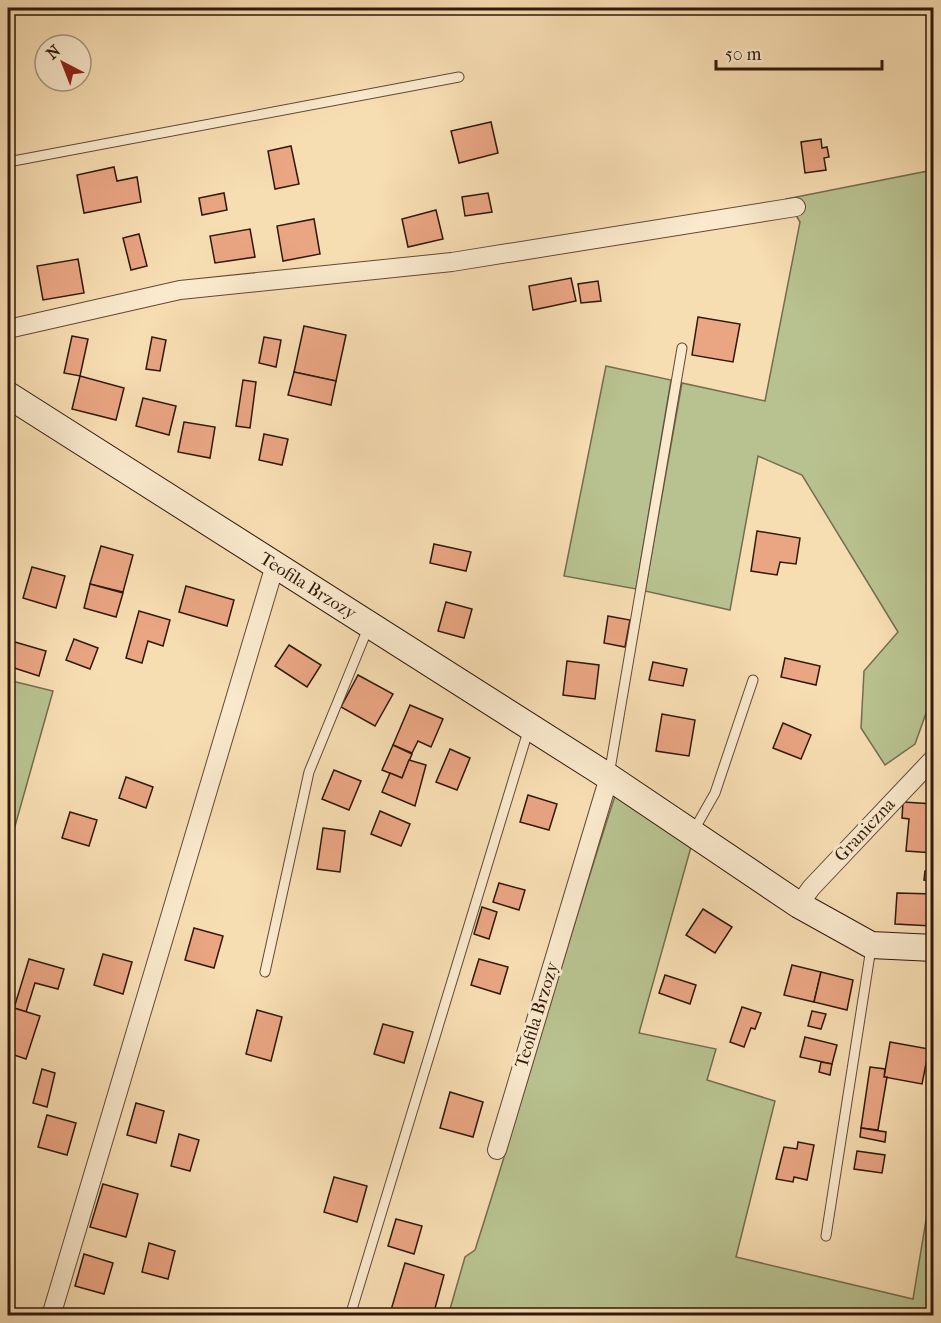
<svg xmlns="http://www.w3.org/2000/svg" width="941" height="1323" font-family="'IM FELL French Canon',serif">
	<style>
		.green { fill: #b8c290; stroke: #746d4e; stroke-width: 1.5 }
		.building { fill: #eaa583; stroke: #30180b; stroke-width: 1.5 }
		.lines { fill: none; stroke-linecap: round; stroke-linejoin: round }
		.lane-casing { stroke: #624935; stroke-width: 11 }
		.street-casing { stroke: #624935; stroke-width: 20 }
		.secondary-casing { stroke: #30180b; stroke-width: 28 }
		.lane { stroke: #fae9cd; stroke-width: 9 }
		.street { stroke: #fae9cd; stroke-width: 18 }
		.secondary { stroke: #fae9cd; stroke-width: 26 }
		.labels { text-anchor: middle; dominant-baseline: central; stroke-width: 6; stroke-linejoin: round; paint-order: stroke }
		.street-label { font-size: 18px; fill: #30180b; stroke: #fae9cd }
	</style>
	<rect width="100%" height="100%" fill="#f7ddb2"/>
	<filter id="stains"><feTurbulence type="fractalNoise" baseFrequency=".00333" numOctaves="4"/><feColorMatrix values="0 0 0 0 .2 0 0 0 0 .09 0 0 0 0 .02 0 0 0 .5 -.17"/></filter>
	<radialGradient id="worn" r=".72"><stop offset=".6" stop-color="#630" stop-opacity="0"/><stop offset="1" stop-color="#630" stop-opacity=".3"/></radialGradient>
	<g class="green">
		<polygon points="933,170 934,691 915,744 885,765 861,728 864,671 898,632 802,475 758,456 730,610 645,591 682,383 765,401 800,222 786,199"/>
		<polygon points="606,366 671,380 636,589 564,576"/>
		<polygon points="8,680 53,691 8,851"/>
		<path d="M 616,793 L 691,847 L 639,1033 L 716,1049 L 707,1080 L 775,1101 L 736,1257 L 913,1299 L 927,1214 L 929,1180 L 933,1180 L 933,1315 L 448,1316 L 465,1257 L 475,1250 C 524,1098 566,944 616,793 Z"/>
	</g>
	<g class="building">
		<polygon points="491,122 498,153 459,163 451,131"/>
		<polygon points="821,139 822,148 827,147 829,157 824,158 826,170 805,173 801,142"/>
		<polygon points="291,146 299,184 275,189 268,151"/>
		<polygon points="114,167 117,181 137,177 141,202 84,213 77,175"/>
		<polygon points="224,193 227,210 202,215 199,198"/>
		<polygon points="488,193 492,212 465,216 462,197"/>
		<polygon points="436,210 443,239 408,247 402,219"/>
		<polygon points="314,219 320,254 283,261 277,226"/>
		<polygon points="250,229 255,257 215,263 210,236"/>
		<polygon points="139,234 147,266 131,270 123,238"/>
		<polygon points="78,259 84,293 43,300 37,266"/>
		<polygon points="571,278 576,301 533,310 529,286"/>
		<polygon points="598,281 601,301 581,303 578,284"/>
		<polygon points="698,317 740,324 733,362 692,355"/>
		<polygon points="304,326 346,335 336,381 294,372"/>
		<polygon points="72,336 88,339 80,376 64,373"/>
		<polygon points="152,337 166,340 160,371 146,369"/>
		<polygon points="264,337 281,340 276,367 259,363"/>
		<polygon points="294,372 336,381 331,405 288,395"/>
		<polygon points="80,376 124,388 116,420 72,409"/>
		<polygon points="243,380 256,382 250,428 236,426"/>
		<polygon points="143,398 176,406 169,435 136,426"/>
		<polygon points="184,422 215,427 210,458 178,452"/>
		<polygon points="264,434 288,439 282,465 259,460"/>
		<polygon points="757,531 800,538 796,564 780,562 777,575 751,571"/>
		<polygon points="434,544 471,552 466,571 430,563"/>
		<polygon points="101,546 133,555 123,592 90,584"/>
		<polygon points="32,567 65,576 56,608 23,598"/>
		<polygon points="90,584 123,593 116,617 84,608"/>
		<polygon points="186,586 234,600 227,626 179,612"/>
		<polygon points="446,602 472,609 464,638 438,631"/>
		<polygon points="139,611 170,620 163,646 148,641 142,663 126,658"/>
		<polygon points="608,616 630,620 625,647 604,643"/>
		<polygon points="74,639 98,648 90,669 66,660"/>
		<polygon points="8,640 46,651 39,676 8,666"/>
		<polygon points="289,645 321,665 307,687 275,666"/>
		<polygon points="785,658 820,666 816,685 781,677"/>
		<polygon points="567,661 599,665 595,699 563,695"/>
		<polygon points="653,662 687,669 683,686 649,680"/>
		<polygon points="358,675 393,694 375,726 341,707"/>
		<polygon points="410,705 443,719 431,747 418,741 412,753 393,745"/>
		<polygon points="662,714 695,720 689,756 656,751"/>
		<polygon points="783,723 811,735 801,759 773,748"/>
		<polygon points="393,745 412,754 402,778 382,770"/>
		<polygon points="450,749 470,758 457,790 436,782"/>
		<polygon points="409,760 426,765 415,806 382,792 390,773 402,778"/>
		<polygon points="334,770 361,781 349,810 322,799"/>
		<polygon points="126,777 153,787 146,808 119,798"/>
		<polygon points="528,795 557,804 549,830 520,822"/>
		<polygon points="903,802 934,804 934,853 906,851 909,819 902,818"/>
		<polygon points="380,811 410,824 401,846 371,834"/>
		<polygon points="70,812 97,820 89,846 62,838"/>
		<polygon points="323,828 345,831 340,872 317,869"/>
		<polygon points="928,866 934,866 934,881 924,880 925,871 927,871"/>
		<polygon points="499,883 525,890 519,910 493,902"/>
		<polygon points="897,893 934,894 932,926 895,924"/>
		<polygon points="482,907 497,912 489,939 474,934"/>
		<polygon points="703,909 732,927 715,953 686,935"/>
		<polygon points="194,928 223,936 214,968 185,960"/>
		<polygon points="103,954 132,962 123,994 94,985"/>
		<polygon points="29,959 64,969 58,989 35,983 26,1012 14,1008"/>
		<polygon points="479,959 508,967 500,994 471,985"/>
		<polygon points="792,965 821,972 814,1002 784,995"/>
		<polygon points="821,972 853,980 847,1010 814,1002"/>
		<polygon points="665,975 696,985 690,1004 659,993"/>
		<polygon points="742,1007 761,1013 755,1029 751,1028 744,1047 730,1042"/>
		<polygon points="14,1008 40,1016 26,1059 8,1053 8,1028"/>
		<polygon points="257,1010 282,1017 271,1061 246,1054"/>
		<polygon points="812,1011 826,1014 821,1029 808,1026"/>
		<polygon points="383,1024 413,1032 404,1063 374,1054"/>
		<polygon points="805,1037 837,1045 832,1064 800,1057"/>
		<polygon points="890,1042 929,1049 922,1084 884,1077"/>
		<polygon points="821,1062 832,1064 830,1075 819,1072"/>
		<polygon points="870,1067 885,1069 884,1077 887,1077 878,1130 861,1128"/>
		<polygon points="42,1069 55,1073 47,1107 33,1103"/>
		<polygon points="450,1092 483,1102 473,1137 440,1128"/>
		<polygon points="136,1103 164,1111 156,1143 127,1135"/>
		<polygon points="47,1115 76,1123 67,1155 38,1147"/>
		<polygon points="861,1128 886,1132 885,1142 860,1137"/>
		<polygon points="179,1134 199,1140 190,1171 171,1166"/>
		<polygon points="798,1142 814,1145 807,1180 794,1177 793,1182 776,1179 784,1147 797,1149"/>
		<polygon points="857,1151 885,1155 882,1173 854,1169"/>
		<polygon points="334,1177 367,1186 357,1222 324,1212"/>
		<polygon points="103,1184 138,1194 126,1237 90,1227"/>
		<polygon points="396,1219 422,1226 414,1254 388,1246"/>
		<polygon points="149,1243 175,1251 168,1279 142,1272"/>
		<polygon points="84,1254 113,1263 104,1294 75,1286"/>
		<polygon points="405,1263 444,1275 433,1316 408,1316 391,1310"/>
	</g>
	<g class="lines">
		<defs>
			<g id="lane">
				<polyline points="8,162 459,77"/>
				<polyline points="609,775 682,348"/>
				<polyline points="694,830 715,793 753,680"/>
				<polyline points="265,972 309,772 368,628"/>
				<polyline points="826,1236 871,948"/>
				<polyline points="350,1316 529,728"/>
			</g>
			<g id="street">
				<polyline points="8,329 180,290 452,262 796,207"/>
				<polyline points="799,905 811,888 934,758"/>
				<polyline points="497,1150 609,777"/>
				<polyline points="51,1316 275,565"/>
			</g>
			<polyline id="secondary" points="8,395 609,777 799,905 871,945 934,948"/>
		</defs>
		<use href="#lane" class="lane-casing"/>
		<use href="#street" class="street-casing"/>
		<use href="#secondary" class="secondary-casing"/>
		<use href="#lane" class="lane"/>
		<use href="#street" class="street"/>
		<use href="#secondary" class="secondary"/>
	</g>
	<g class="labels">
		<g class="street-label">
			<text transform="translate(308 586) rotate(32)">Teofila Brzozy</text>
			<text transform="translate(865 830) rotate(-47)">Graniczna</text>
			<text transform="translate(537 1015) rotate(-73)">Teofila Brzozy</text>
		</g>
	</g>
	<rect width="941" height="1323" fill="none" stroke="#f7ddb2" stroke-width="30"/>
	<rect x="9" y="9" width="923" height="1305" fill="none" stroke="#30180b" stroke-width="3"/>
	<rect x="15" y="15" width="911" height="1293" fill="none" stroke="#30180b" stroke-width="1.5"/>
	<g transform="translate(63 63) rotate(318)"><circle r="28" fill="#fae9cd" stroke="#a9957f" stroke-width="1.5"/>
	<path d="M0-4.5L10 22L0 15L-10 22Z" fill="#8f2418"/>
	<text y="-9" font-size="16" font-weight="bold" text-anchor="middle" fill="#30180b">N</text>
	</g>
	<path d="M716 60v9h166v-9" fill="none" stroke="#30180b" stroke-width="3"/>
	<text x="725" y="60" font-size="18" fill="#30180b" stroke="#fae9cd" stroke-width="4.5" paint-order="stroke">50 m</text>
	<rect width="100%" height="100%" filter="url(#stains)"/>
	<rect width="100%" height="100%" fill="url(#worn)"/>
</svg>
